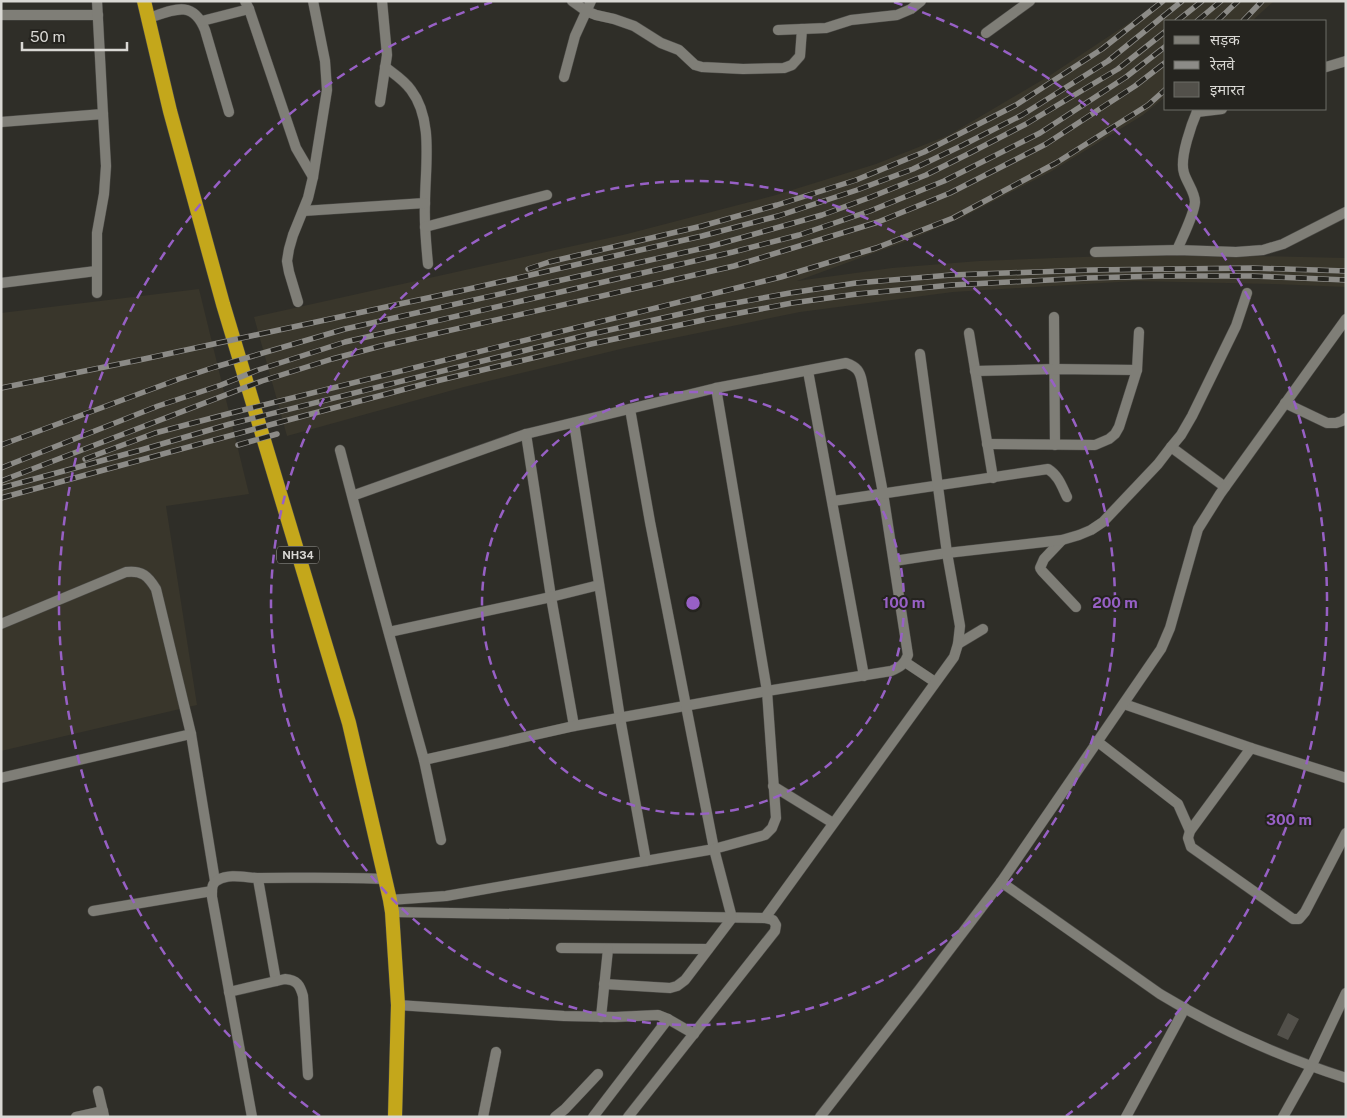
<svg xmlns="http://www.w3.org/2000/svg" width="1347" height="1118" font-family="'Public Sans','Noto Sans Devanagari',sans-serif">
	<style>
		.built { fill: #39362b }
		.building { fill: #52504a }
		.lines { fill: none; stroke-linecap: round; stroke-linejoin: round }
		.minor-casing { stroke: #4d4c48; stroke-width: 11 }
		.trunk-casing { stroke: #4d4c48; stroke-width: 15 }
		.minor { stroke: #7f7e77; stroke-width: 10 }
		.trunk { stroke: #c4a71b; stroke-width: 14 }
		.rail-casing { stroke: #8c8b87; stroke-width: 5.5 }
		.rail { stroke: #25241f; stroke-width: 4; stroke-dasharray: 11; stroke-linecap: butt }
		.ring { fill: none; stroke: #9760c5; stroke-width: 2.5; stroke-dasharray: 9 6 }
		.labels { text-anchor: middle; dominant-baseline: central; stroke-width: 4; stroke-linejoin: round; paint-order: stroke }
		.shield { fill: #25241f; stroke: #a3a29e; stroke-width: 1 }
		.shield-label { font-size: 11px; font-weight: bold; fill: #d9d8d4 }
		.centre { fill: #9760c5; stroke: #25241f; stroke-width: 2.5 }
		.ring-label { font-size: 15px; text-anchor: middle; font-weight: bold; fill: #9760c5; stroke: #25241f; stroke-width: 4; stroke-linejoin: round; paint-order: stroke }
	</style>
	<rect width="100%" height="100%" fill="#2f2e28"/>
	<g class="built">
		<polygon points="1158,1 1274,1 1252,21 1166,21 1166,96 1143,115 1052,171 963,217 907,241 797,281 892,268 979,261 1160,254 1346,258 1346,287 1274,284 1135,281 953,292 800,312 625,348 464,387 287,436 254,317 627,234 776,195 876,164 949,135 1049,76 1147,11"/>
		<polygon points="199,289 249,494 166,506 197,705 1,751 1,313"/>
	</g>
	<polygon class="building" points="1288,1013 1299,1019 1288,1040 1277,1035"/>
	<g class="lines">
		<defs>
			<g id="minor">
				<polyline points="245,1 249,9 296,148 313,177"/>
				<polyline points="572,1 586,11 596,15 614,19 634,26 661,43 679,50 695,65 702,67 743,69 784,68 792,65 800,56 802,29"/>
				<polyline points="1,15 98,15"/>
				<path d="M 149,18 C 175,9 193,0 205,30 L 229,112"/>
				<polyline points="202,21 249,9"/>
				<polyline points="778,30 826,28 851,20 897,15 911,9 921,1"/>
				<polyline points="986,33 1030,1"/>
				<path d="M 385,67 C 394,74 404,80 411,90 C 434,120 425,167 425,203 C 424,223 426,244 428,264"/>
				<polyline points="1326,67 1346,61"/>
				<polyline points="564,77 575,36 591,1"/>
				<polyline points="380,102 387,55 382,1"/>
				<polyline points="1197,112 1222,109"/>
				<polyline points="1,122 103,114"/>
				<polyline points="303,211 425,203"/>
				<polyline points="425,227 547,195"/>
				<path d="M 1177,250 C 1182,238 1194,215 1195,202 C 1195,192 1187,183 1184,173 C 1179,158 1192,123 1198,109"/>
				<polyline points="1095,252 1177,250 1236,252 1263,250 1283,244 1346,212"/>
				<polyline points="1,283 96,271"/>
				<polyline points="97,293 97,233 104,194 106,166 103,114 97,1"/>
				<polyline points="298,302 289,272 287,261 289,249 293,235 308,198 313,177 327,90 325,61 313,1"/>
				<polyline points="1054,317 1055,445"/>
				<polyline points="969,333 993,478"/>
				<polyline points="808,371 864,676"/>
				<polyline points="975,371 1054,369 1137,370"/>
				<polyline points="1285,403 1327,423 1336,423 1342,421 1346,418"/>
				<polyline points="574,423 620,718 646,861"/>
				<polyline points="526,434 551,597 574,726"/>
				<polyline points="987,444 1095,445 1109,439 1115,434 1119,427 1137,370 1139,332"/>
				<polyline points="1171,447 1225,487"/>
				<path d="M 340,450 C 367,554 395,657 424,760 L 574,726 L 767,691 L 891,671 C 900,667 904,665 908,655 L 883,493 L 862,382 C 860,371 857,367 846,363 L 716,388 L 526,434 L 352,496"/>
				<path d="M 833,501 L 1048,469 C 1059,476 1062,487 1067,497"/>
				<polyline points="1062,540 1044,559 1040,568 1042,571 1076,607"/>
				<polyline points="894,561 947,553 1062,540 1079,535 1091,530 1103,522 1158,464 1171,447 1181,435 1192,416 1236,326 1247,293"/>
				<path d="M 1,624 L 126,572 C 142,570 148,576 156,589 L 191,734 L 215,881"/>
				<polyline points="389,632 551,597 599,585"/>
				<polyline points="958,644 983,629"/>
				<polyline points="905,662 935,682"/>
				<polyline points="1124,704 1251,748 1346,778"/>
				<polyline points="1098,742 1178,804 1190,831"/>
				<polyline points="1251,748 1190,831 1188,838 1191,847 1293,919 1299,919 1305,912 1346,833"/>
				<polyline points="424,760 441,840"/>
				<polyline points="1,778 191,734"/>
				<polyline points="773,786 833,823"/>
				<polyline points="258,879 276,981"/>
				<path d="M 1001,882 L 1160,994 C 1218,1029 1281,1057 1346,1078"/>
				<polyline points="390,900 446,896 714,849 650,522 630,409"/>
				<polyline points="93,911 212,891"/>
				<polyline points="392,912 765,918 773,920 776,925 775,931 628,1117"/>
				<polyline points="765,918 954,657 958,644 960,626 947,553 920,354"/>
				<polyline points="561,948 708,949"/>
				<polyline points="604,984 670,988 677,986 685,980 732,918 714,849 765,835 772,828 776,818 767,691 716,388"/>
				<path d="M 229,992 L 285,979 C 297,980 300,985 303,996 L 308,1075"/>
				<polyline points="398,1005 564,1016 615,1017 658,1015 668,1019 694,1034"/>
				<polyline points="601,1017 608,949"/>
				<polyline points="98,1091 104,1116"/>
				<polyline points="76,1117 103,1111"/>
				<path d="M 252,1117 L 212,897 C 212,890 211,883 218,880 C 230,873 247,878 260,878 C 302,878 343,877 385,879"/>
				<polyline points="483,1117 496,1052"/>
				<polyline points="555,1117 565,1109 598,1074"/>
				<polyline points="593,1117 668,1019"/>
				<polyline points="820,1117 919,990 1001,882 1161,649 1170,628 1198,529 1220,494 1346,319"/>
				<polyline points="1126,1117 1185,1008"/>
				<polyline points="1283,1117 1311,1067 1346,993"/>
			</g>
			<polyline id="trunk" points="144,1 170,111 223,304 349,723 390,900 392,912 398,1005 395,1117"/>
		</defs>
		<use href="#minor" class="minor-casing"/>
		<use href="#trunk" class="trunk-casing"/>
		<use href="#minor" class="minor"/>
		<use href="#trunk" class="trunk"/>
		<defs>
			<g id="rail">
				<polyline points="1177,21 1202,1"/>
				<polyline points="1197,21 1221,1"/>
				<polyline points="1217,21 1238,1"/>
				<polyline points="1243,21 1262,1"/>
				<polyline points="528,269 549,262 702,226 777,205 856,180 924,152 1016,105 1102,49 1163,1"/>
				<polyline points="1,388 144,359 460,291 702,236 778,216 857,190 913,169 963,145 1022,115 1108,61 1182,1"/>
				<polyline points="1,445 179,379 215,367 345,329 708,247 822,215 871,197 926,175 970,153 1026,124 1118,69 1166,31"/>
				<polyline points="238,445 277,434"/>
				<polyline points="85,459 155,433 231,413 781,277 876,248 953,218 1056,163 1148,105 1166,89"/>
				<polyline points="1,468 158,406 221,385 258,370 345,342 733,252 799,235 870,211 944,181 1040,133 1126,77 1166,46"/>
				<polyline points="1,481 262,381 332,359 381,346 734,266 878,222 950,193 1046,144 1135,86 1166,62"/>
				<polyline points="1,488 141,450 230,424 587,335 707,308 790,293 856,283 951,275 1091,270 1252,268 1346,271"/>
				<polyline points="1,498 273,424 428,383 591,344 708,319 792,303 857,294 952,285 1088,278 1161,276 1252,276 1346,280"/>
			</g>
		</defs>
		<use href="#rail" class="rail-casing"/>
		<use href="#rail" class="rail"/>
	</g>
	<g class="ring">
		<circle cx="693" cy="603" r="211"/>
		<circle cx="693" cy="603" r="422"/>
		<path d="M320 1116A634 634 0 0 1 492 2M894 2A634 634 0 0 1 1066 1116"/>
	</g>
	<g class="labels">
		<rect class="shield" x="277" y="546.5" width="42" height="17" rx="4"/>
		<g class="shield-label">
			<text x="298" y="555">NH34</text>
		</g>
	</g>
	<circle cx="693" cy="603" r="8" class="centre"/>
	<g class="ring-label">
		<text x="904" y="608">100 m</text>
		<text x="1115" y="608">200 m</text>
		<text x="1289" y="825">300 m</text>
	</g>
	<rect width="1347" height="1118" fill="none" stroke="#d9d8d4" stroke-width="5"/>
	<rect x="1164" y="20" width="162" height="90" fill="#25241f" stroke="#6d6c67"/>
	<rect x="1174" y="36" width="25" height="8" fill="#7f7e77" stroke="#6d6c67"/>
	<text x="1210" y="45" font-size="15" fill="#d9d8d4">सड़क</text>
	<rect x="1174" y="61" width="25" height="8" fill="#8c8b87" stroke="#6d6c67"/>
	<text x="1210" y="70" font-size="15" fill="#d9d8d4">रेलवे</text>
	<rect x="1174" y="82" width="25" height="15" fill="#52504a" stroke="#6d6c67"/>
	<text x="1210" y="95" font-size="15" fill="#d9d8d4">इमारत</text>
	<path d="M22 42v8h105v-8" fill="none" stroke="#d9d8d4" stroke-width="2.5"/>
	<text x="30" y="42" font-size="15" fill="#d9d8d4" stroke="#25241f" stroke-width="4" paint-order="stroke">50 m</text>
</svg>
